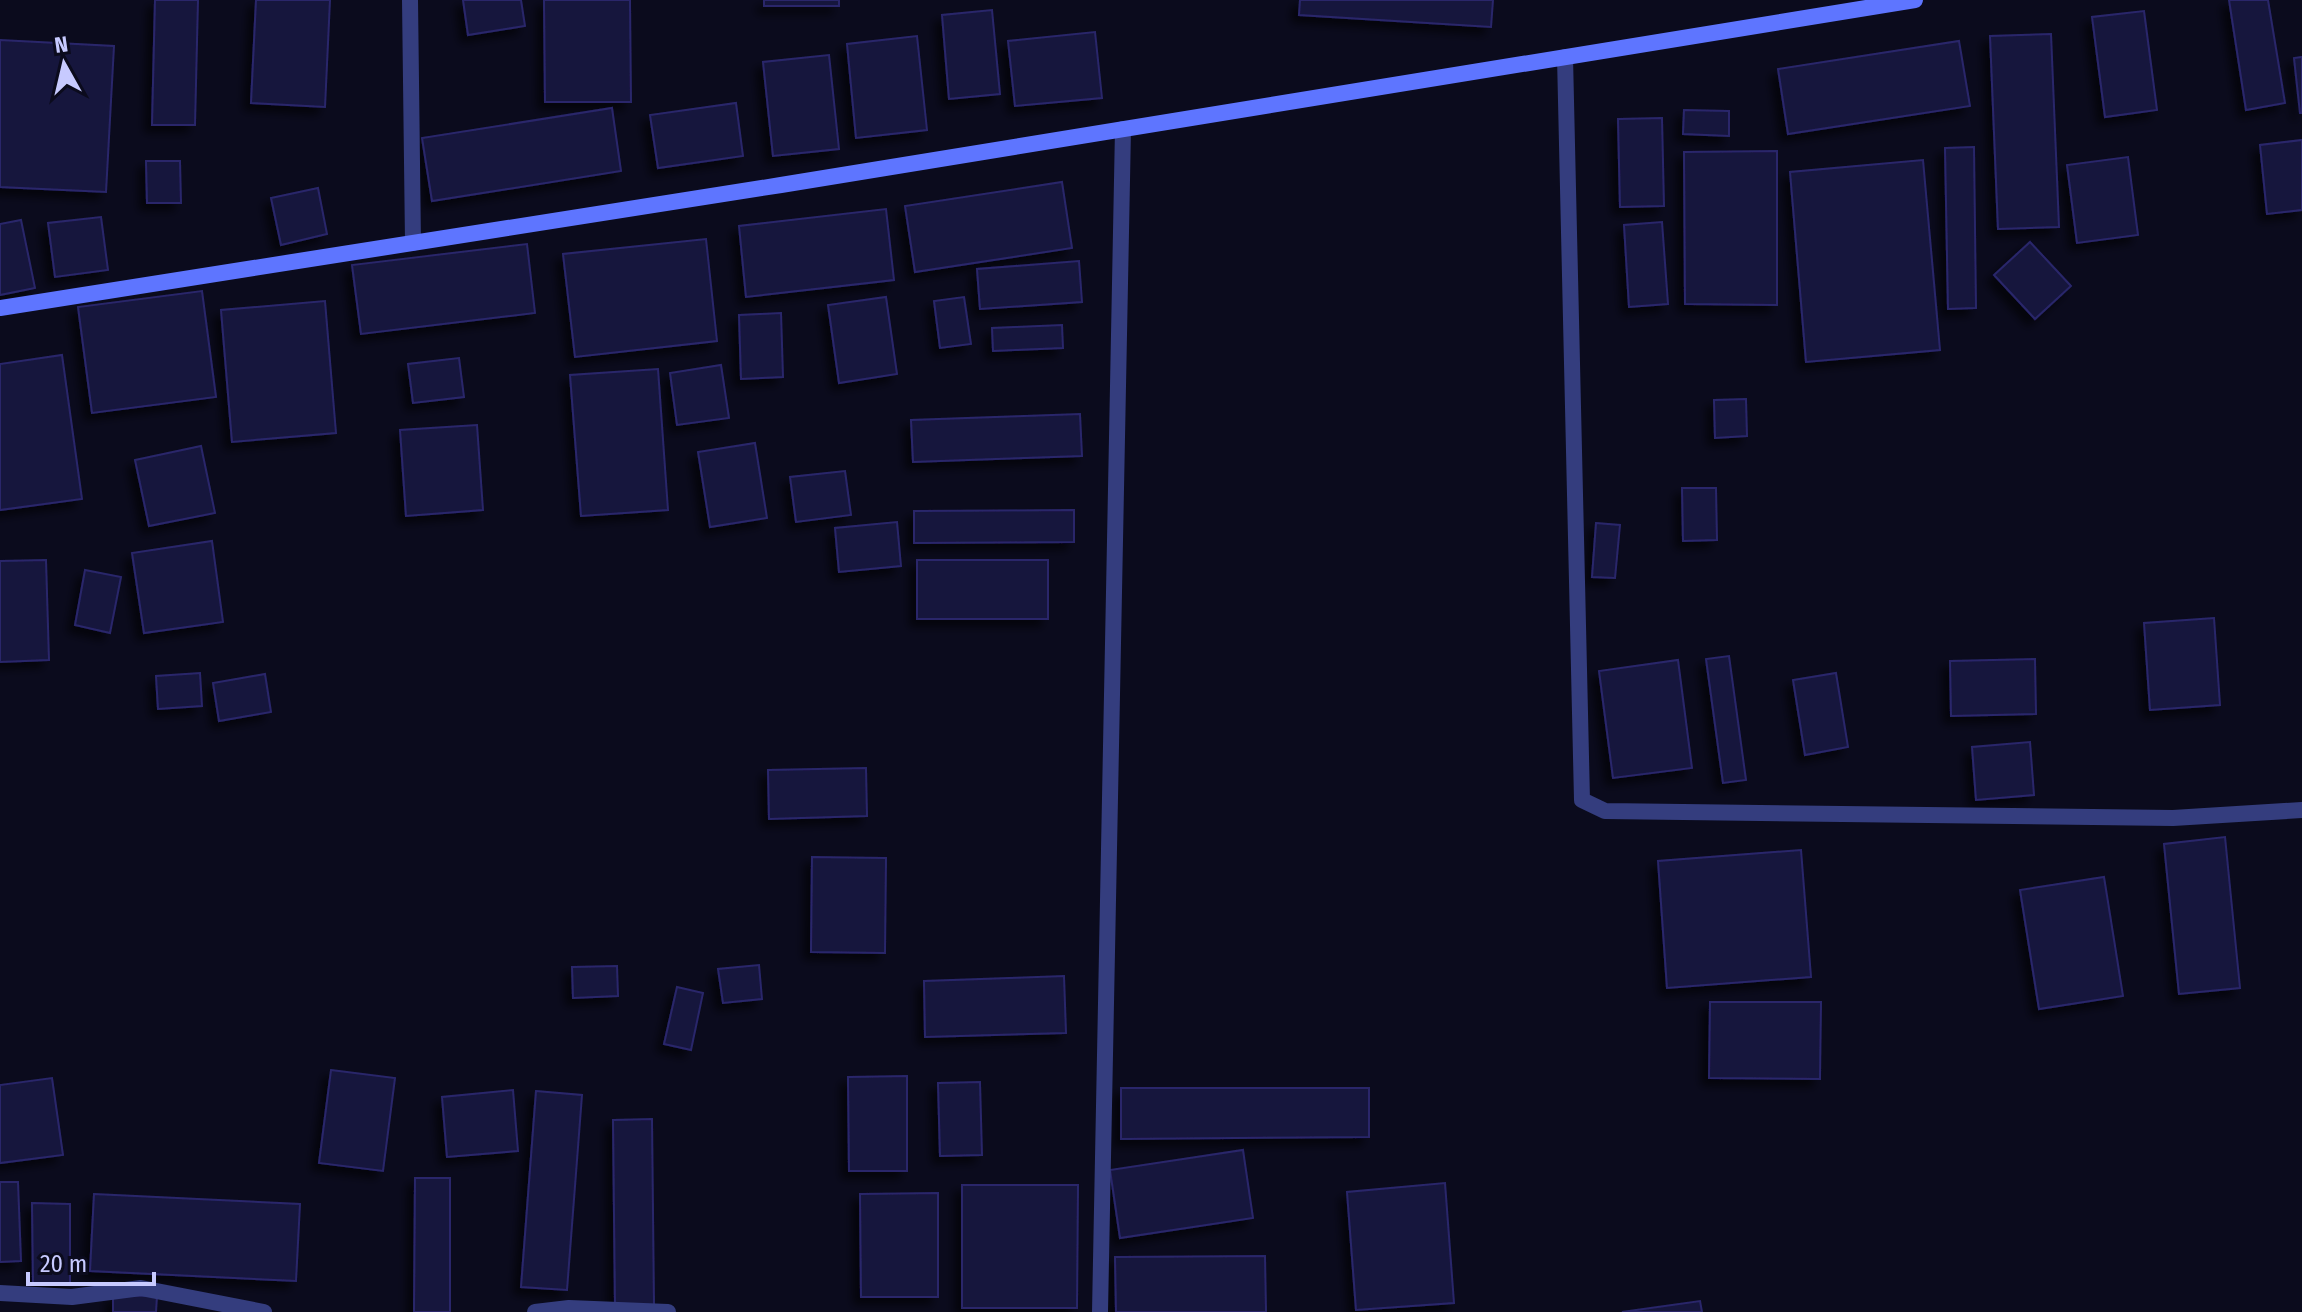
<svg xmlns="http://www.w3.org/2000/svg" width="2302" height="1312" font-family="'Fira Sans Condensed',sans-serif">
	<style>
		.building { fill: #18163e; stroke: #29276b; stroke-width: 2; filter: url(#shadow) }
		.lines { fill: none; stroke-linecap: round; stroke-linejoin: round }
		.street { stroke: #343d7e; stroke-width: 16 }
		.secondary { stroke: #5e75ff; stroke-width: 16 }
	</style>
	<defs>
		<filter id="shadow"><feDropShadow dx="-7" dy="7" stdDeviation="4" flood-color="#0009"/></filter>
	</defs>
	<rect width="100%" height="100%" fill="#0b0b1d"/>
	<g class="building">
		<polygon points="155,0 198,0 195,125 152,125"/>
		<polygon points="256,0 330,0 325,107 251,103"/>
		<polygon points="463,0 521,0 525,26 468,35"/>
		<polygon points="544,0 630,0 631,102 545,102"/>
		<rect x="764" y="0" width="75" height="6"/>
		<polygon points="1300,0 1493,0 1491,27 1299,15"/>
		<polygon points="2229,0 2268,0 2285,103 2246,110"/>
		<polygon points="992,10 1000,94 949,99 942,15"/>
		<polygon points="2144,11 2157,110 2105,117 2092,17"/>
		<polygon points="1095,32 1102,98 1015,106 1008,41"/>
		<polygon points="2051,34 2059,227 1998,229 1990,36"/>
		<polygon points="917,36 927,130 856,138 847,44"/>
		<polygon points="0,40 114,46 106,192 0,187"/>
		<polygon points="1959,41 1970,106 1788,134 1778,69"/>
		<polygon points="829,55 839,149 773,156 763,62"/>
		<polygon points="2302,57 2302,113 2300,113 2294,58"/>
		<polygon points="736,103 743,156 658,168 650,115"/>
		<polygon points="612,108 621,171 432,201 422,138"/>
		<polygon points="1684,110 1729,111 1729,136 1683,134"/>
		<polygon points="1662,118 1664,206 1620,207 1618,119"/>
		<polygon points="2302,140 2302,210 2267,214 2260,145"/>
		<polygon points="1974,147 1976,308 1948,309 1945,148"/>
		<polygon points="1777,151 1777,305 1685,304 1684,152"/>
		<polygon points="2128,157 2138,235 2077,243 2067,165"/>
		<polygon points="1923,160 1940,350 1806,362 1790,172"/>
		<polygon points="146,161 180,161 181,203 147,203"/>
		<polygon points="1062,182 1072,248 915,272 905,206"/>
		<polygon points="318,188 327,234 281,245 271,198"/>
		<polygon points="886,209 894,280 746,297 739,226"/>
		<polygon points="101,217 108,270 55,277 48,223"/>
		<polygon points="21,220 35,288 0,295 0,224"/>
		<polygon points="1662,222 1668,304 1629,307 1624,225"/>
		<polygon points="706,239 717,341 575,357 563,254"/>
		<polygon points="2030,242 2071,286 2035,319 1994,275"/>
		<polygon points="527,244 535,313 361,334 352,265"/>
		<polygon points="1079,261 1082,302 980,309 977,269"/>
		<polygon points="202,291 216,397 92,413 78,307"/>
		<polygon points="886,297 897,374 839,383 828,305"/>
		<polygon points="964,297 971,344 940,348 934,301"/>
		<polygon points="325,301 336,433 232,442 221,310"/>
		<polygon points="781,313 783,377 741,379 739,315"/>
		<polygon points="1062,325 1063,348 993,351 992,328"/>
		<polygon points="62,355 82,499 0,510 0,364"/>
		<polygon points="459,358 464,397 413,403 408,364"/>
		<polygon points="721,365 729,418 677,425 670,373"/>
		<polygon points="658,369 668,510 581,516 570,375"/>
		<polygon points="1746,399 1747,436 1715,438 1714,400"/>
		<polygon points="1080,414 1082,456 913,462 911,420"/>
		<polygon points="477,425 483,510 406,516 400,430"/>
		<polygon points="755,443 767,518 710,527 698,452"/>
		<polygon points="201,446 215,513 149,526 135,460"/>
		<polygon points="845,471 851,515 796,522 790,477"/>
		<polygon points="1682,488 1716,488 1717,540 1683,541"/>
		<polygon points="1074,510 1074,542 914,543 914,511"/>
		<polygon points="897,522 901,566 839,572 835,528"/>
		<polygon points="1596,523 1620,525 1615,578 1592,577"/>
		<polygon points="212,541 223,622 144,633 132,553"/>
		<polygon points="46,560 49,660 0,662 0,561"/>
		<rect x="917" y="560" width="131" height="59"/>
		<polygon points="85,570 121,577 110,633 75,625"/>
		<polygon points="2214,618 2220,705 2150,710 2144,623"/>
		<polygon points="1729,656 1746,780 1723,783 1706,659"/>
		<polygon points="2035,659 2036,714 1951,716 1950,661"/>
		<polygon points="1678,660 1692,768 1613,778 1599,671"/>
		<polygon points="200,673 202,706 158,709 156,676"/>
		<polygon points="1836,673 1848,747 1805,755 1793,680"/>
		<polygon points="265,674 271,712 219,721 213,683"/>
		<polygon points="2030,742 2034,795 1976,800 1972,747"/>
		<polygon points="866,768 867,816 769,819 768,770"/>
		<polygon points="2225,837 2240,988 2179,994 2164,844"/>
		<polygon points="1801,850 1811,977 1667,988 1658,861"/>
		<polygon points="812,857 886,858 885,953 811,952"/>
		<polygon points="2104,877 2123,996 2039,1009 2020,890"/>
		<polygon points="759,965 762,999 723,1003 718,969"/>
		<polygon points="617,966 618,996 573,998 572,967"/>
		<polygon points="1064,976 1066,1033 925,1037 924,981"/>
		<polygon points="677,987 703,993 691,1050 664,1044"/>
		<polygon points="1710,1002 1821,1002 1820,1079 1709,1078"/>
		<polygon points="331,1070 395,1078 383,1171 319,1163"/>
		<polygon points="907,1076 907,1171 849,1171 848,1077"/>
		<polygon points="52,1078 63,1155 0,1163 0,1085"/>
		<polygon points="980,1082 982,1155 940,1156 938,1083"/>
		<polygon points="1121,1088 1369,1088 1369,1137 1121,1139"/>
		<polygon points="513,1090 518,1151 447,1157 442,1097"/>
		<polygon points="536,1091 582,1095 567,1290 521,1287"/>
		<polygon points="652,1119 654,1306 615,1306 613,1120"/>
		<polygon points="1243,1150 1253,1218 1120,1238 1110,1170"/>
		<polygon points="415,1178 450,1178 450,1312 414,1312"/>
		<polygon points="0,1182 18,1182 21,1261 0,1262"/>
		<polygon points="1445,1183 1454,1303 1356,1310 1347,1192"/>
		<polygon points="962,1185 1078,1185 1077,1308 962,1308"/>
		<polygon points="938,1193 938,1297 861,1297 860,1194"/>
		<polygon points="94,1194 300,1204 296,1281 90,1271"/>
		<polygon points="32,1203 70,1204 70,1284 33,1284"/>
		<polygon points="1265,1256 1266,1312 1116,1312 1115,1257"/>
		<polygon points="113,1295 157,1296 156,1312 113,1312"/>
		<polygon points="1700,1301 1702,1312 1622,1312"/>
	</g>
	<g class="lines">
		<g class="street">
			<polyline points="410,0 413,243"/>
			<polyline points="1565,57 1582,800 1605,811 2173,818 2302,810"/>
			<polyline points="0,1293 72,1297 141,1288 264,1312"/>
			<polyline points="535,1312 569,1308 668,1312"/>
			<polyline points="1100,1312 1123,129"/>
		</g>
		<polyline class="secondary" points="0,308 781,185 1915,0"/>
	</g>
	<g transform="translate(64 64) rotate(352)" stroke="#0b0b1d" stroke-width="6" paint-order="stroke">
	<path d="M0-6L14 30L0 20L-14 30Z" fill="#c7caff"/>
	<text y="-12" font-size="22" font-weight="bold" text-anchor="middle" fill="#c7caff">N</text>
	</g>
	<path d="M28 1272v12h126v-12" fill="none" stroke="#c7caff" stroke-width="4"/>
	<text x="40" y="1272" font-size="24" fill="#c7caff" stroke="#0b0b1d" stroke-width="6" paint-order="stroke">20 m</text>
</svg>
